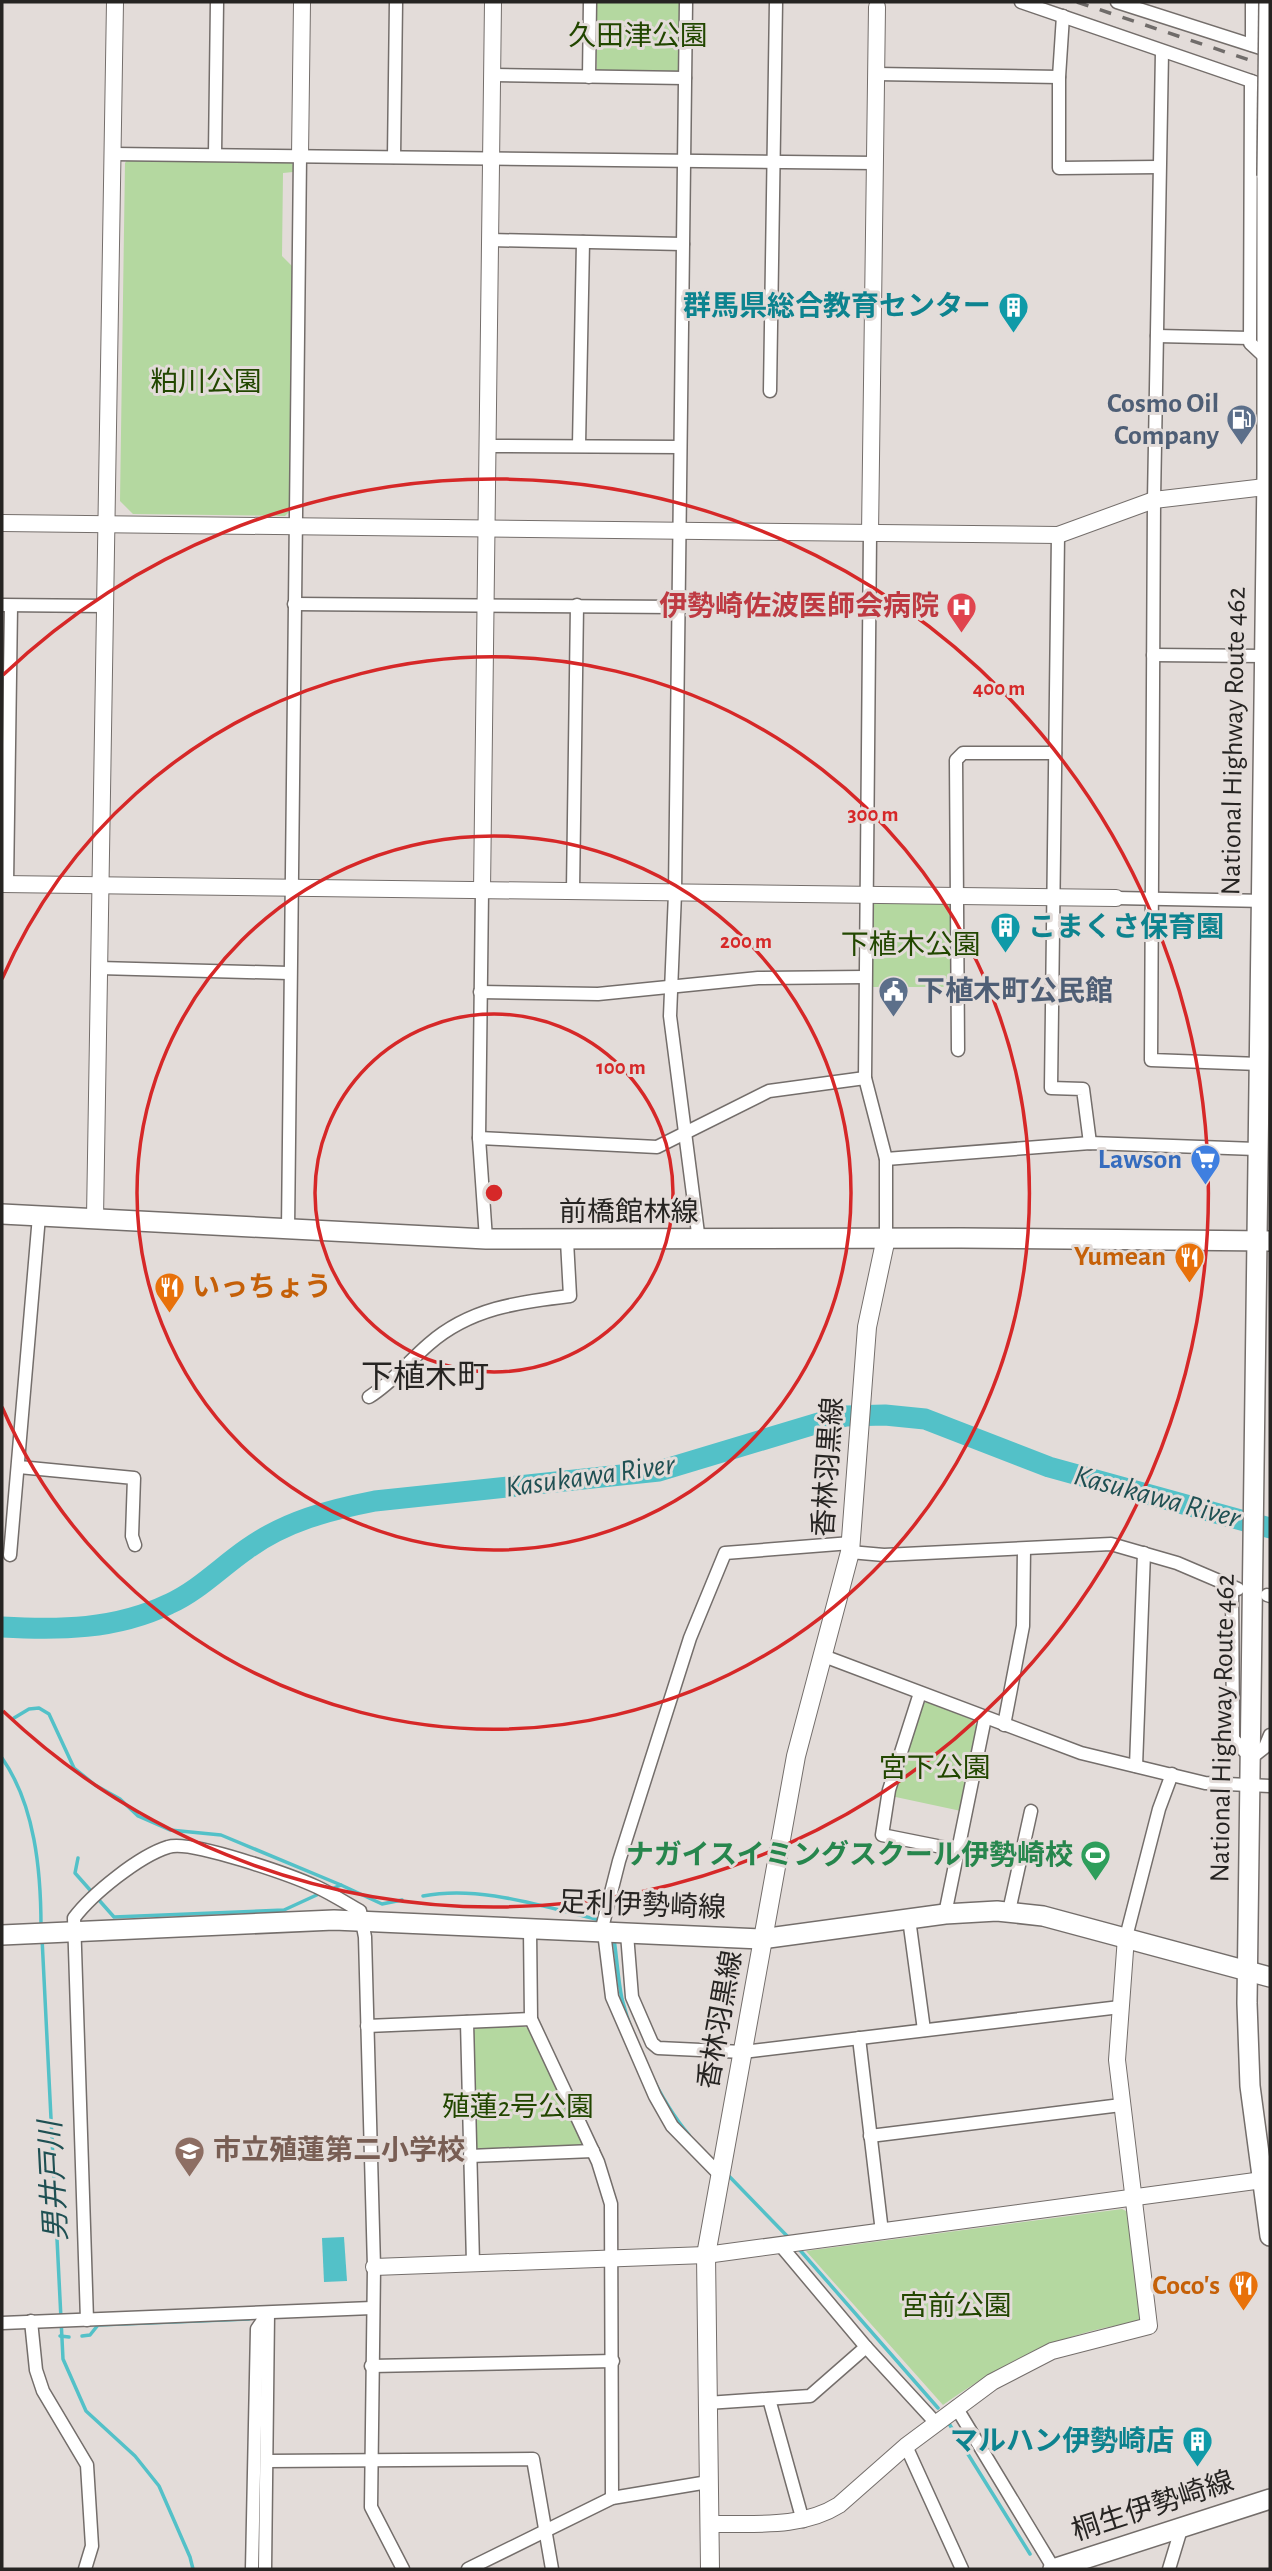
<svg xmlns="http://www.w3.org/2000/svg" width="1272" height="2571" font-family="'Alegreya Sans','Noto Sans JP',sans-serif">
	<style>
		.green { fill: #b4d8a0 }
		.water { fill: #53c1c8 }
		.lines { fill: none; stroke-linecap: round; stroke-linejoin: round }
		.stream { stroke: #53c1c8; stroke-width: 3.5 }
		.river { stroke: #53c1c8; stroke-width: 21 }
		.minor-casing { stroke: #746e6b; stroke-width: 15 }
		.tertiary-casing { stroke: #746e6b; stroke-width: 18 }
		.secondary-casing { stroke: #746e6b; stroke-width: 20 }
		.primary-casing { stroke: #746e6b; stroke-width: 22 }
		.trunk-casing { stroke: #746e6b; stroke-width: 22 }
		.minor { stroke: #fff; stroke-width: 12 }
		.tertiary { stroke: #fff; stroke-width: 16 }
		.secondary { stroke: #fff; stroke-width: 18 }
		.primary { stroke: #fff; stroke-width: 19 }
		.trunk { stroke: #fff; stroke-width: 19 }
		.rail { stroke: #706c6a; stroke-width: 3.5; stroke-dasharray: 12 12; stroke-linecap: butt }
		.trunk-bridge-casing { stroke: #746e6b; stroke-width: 22; stroke-linecap: butt }
		.trunk-bridge { stroke: #fff; stroke-width: 19 }
		.ring { fill: none; stroke: #d62828; stroke-width: 3.5 }
		.labels { text-anchor: middle; dominant-baseline: central; stroke-width: 6; stroke-linejoin: round; paint-order: stroke }
		.park-label { font-size: 28px; fill: #224700; stroke: #e3dcd9 }
		.culture-label { font-size: 28px; font-weight: bold; fill: #0d838f; stroke: #e3dcd9; text-anchor: end }
		.service-label { font-size: 28px; font-weight: bold; fill: #4e5e75; stroke: #e3dcd9; text-anchor: end }
		.health-label { font-size: 28px; font-weight: bold; fill: #be3a42; stroke: #e3dcd9; text-anchor: end }
		.street-label { font-size: 28px; fill: #262422; stroke: #e3dcd9 }
		.shop-label { font-size: 28px; font-weight: bold; fill: #366cbe; stroke: #e3dcd9; text-anchor: end }
		.food-label { font-size: 28px; font-weight: bold; fill: #c56008; stroke: #e3dcd9; text-anchor: end }
		.leisure-label { font-size: 28px; font-weight: bold; fill: #27864d; stroke: #e3dcd9; text-anchor: end }
		.education-label { font-size: 28px; font-weight: bold; fill: #785e54; stroke: #e3dcd9; text-anchor: start }
		.water-label { font-size: 30px; font-style: italic; fill: #1f5053; stroke: #e3dcd9 }
		.quarter-label { font-size: 32px; fill: #262422; stroke: #e3dcd9 }
		.centre { fill: #d62828; stroke: #e3dcd9; stroke-width: 3.5 }
		.ring-label { font-size: 21px; text-anchor: middle; font-weight: bold; fill: #d62828; stroke: #e3dcd9; stroke-width: 6; stroke-linejoin: round; paint-order: stroke }
	</style>
	<rect width="100%" height="100%" fill="#e3dcd9"/>
	<g class="green">
		<polygon points="595,2 680,2 680,70 676,73 597,73"/>
		<polygon points="128,159 289,160 293,165 293,172 283,173 282,256 292,266 289,512 285,516 133,514 120,501 125,163"/>
		<polygon points="874,904 951,904 952,987 870,987"/>
		<polygon points="927,1702 973,1720 977,1727 961,1811 891,1796 921,1704"/>
		<polygon points="522,2026 528,2028 582,2142 579,2149 481,2152 475,2148 472,2033 477,2027"/>
		<path d="M 1122,2209 L 1128,2212 L 1142,2317 L 1139,2322 C 1064,2331 1003,2362 943,2405 L 806,2251 Z"/>
	</g>
	<polygon class="water" points="344,2237 347,2281 324,2282 322,2238"/>
	<g class="lines">
		<g class="stream">
			<polyline points="14,1718 29,1709 39,1708 49,1714 74,1768 95,1785 120,1799 138,1816 170,1830 221,1835 341,1885"/>
			<path d="M 2,1758 C 35,1805 41,1871 41,1927"/>
			<polyline points="78,1858 75,1873 114,1917 284,1910 321,1893"/>
			<polyline points="331,1889 341,1885 382,1904 402,1900"/>
			<path d="M 423,1896 C 482,1885 543,1907 600,1920"/>
			<polyline points="42,1938 63,2359 86,2411 135,2456 159,2486 190,2557 193,2569"/>
			<path d="M 614,1939 C 617,1959 618,1980 622,1999 C 633,2042 660,2101 689,2135"/>
			<polyline points="726,2173 789,2238"/>
			<polyline points="799,2249 938,2408"/>
			<polyline points="60,2336 69,2337"/>
			<polyline points="82,2336 90,2335 98,2325 249,2319"/>
			<polyline points="948,2422 1030,2554"/>
		</g>
		<path class="river" d="M 2,1627 C 59,1630 115,1630 169,1604 C 198,1591 221,1567 247,1549 C 286,1521 329,1510 375,1501 L 659,1471 L 825,1421 L 846,1416 L 885,1415 L 925,1419 L 1049,1467 L 1270,1528"/>
		<defs>
			<g id="minor">
				<polyline points="686,2 675,893 670,1016 699,1241"/>
				<polyline points="1021,2 1257,83"/>
				<polyline points="1117,2 1270,51"/>
				<polyline points="1063,16 1059,77 1059,168 1158,167"/>
				<polyline points="1252,45 1252,2"/>
				<polyline points="1162,52 1154,500 1151,1060 1259,1064"/>
				<polyline points="876,74 1059,77"/>
				<polyline points="493,75 685,78"/>
				<polyline points="589,77 590,2"/>
				<polyline points="1251,81 1250,343 1266,358 1270,355"/>
				<polyline points="113,154 875,163"/>
				<polyline points="215,154 217,2"/>
				<polyline points="394,157 396,2"/>
				<polyline points="490,240 683,244"/>
				<polyline points="1157,336 1250,338"/>
				<polyline points="770,391 776,2"/>
				<polyline points="579,445 583,242"/>
				<polyline points="488,446 680,447"/>
				<polyline points="870,534 865,1078 886,1159 886,1238"/>
				<polyline points="1058,535 1051,1088 1083,1089 1090,1143"/>
				<polyline points="294,604 677,607"/>
				<polyline points="2,605 106,606"/>
				<polyline points="1153,655 1264,656"/>
				<polyline points="7,884 11,606"/>
				<polyline points="482,891 479,1138 486,1239"/>
				<polyline points="573,891 577,605"/>
				<polyline points="1116,898 1266,901"/>
				<polyline points="99,968 289,973"/>
				<polyline points="480,992 598,994 758,978 865,977"/>
				<polyline points="958,1050 956,760 963,753 1055,753"/>
				<polyline points="479,1138 657,1147 769,1091 865,1078"/>
				<polyline points="886,1159 1090,1143 1256,1149"/>
				<polyline points="288,1230 300,156"/>
				<path d="M 369,1397 C 393,1382 408,1362 429,1344 C 470,1308 519,1302 570,1296 L 567,1241"/>
				<polyline points="19,1467 134,1478 132,1536 135,1545"/>
				<polyline points="850,1552 884,1555 1111,1544 1177,1563 1238,1589"/>
				<polyline points="10,1555 39,1216"/>
				<polyline points="1232,1587 1233,1739 1251,1758 1265,1747 1270,1735"/>
				<polyline points="1267,1595 1270,1596"/>
				<polyline points="821,1655 1081,1753 1205,1783 1270,1786"/>
				<polyline points="920,1693 889,1790 882,1835 957,1850"/>
				<polyline points="1004,1725 1023,1626 1024,1549"/>
				<polyline points="1136,1766 1144,1553"/>
				<polyline points="1009,1911 1031,1811"/>
				<polyline points="945,1914 985,1718"/>
				<polyline points="909,1919 924,2030"/>
				<polyline points="530,1930 531,2019 598,2162 611,2204 612,2498"/>
				<polyline points="627,1934 632,1997 652,2043 658,2048 743,2052 1120,2007"/>
				<polyline points="1126,1937 1159,1809 1172,1774"/>
				<polyline points="467,2022 473,2263"/>
				<polyline points="367,2026 531,2019"/>
				<polyline points="859,2038 882,2232"/>
				<polyline points="870,2136 1121,2105"/>
				<polyline points="470,2156 593,2151"/>
				<polyline points="721,2176 672,2126 655,2096 612,1997 603,1924 619,1861 690,1638 725,1553 851,1543"/>
				<polyline points="781,2246 866,2347 935,2422"/>
				<path d="M 87,2320 L 74,1918 C 92,1894 139,1856 168,1847 C 190,1839 293,1876 317,1887 C 332,1894 346,1903 360,1911 L 365,1937 L 374,2267 L 371,2507 L 403,2569"/>
				<polyline points="31,2321 36,2370 43,2391 87,2465 92,2546 85,2569"/>
				<polyline points="2,2323 372,2308"/>
				<polyline points="371,2366 613,2361"/>
				<polyline points="769,2399 803,2521"/>
				<polyline points="707,2403 810,2396 866,2347"/>
				<polyline points="956,2407 1054,2569"/>
				<polyline points="906,2446 962,2569"/>
				<polyline points="268,2461 533,2459 552,2569"/>
				<polyline points="252,2569 257,2329 268,2313"/>
				<polyline points="265,2569 268,2313"/>
				<polyline points="468,2569 612,2498 708,2482"/>
				<polyline points="1169,2569 1182,2526"/>
			</g>
			<g id="tertiary">
				<polyline points="300,156 302,2"/>
				<polyline points="2,523 1058,535 1154,500 1265,487"/>
				<polyline points="870,534 877,7"/>
				<polyline points="2,884 1116,898"/>
				<polyline points="482,891 493,2"/>
				<polyline points="95,1218 115,2"/>
				<polyline points="374,2267 706,2255 1270,2179"/>
				<path d="M 709,2524 C 753,2523 801,2529 839,2505 L 906,2446 L 992,2382 L 1052,2351 L 1149,2326 L 1117,2060 L 1126,1937"/>
			</g>
			<polyline id="secondary" points="710,2569 706,2255 796,1756 850,1552 867,1327 886,1238"/>
			<g id="primary">
				<polyline points="2,1214 486,1239 961,1238 1270,1241"/>
				<polyline points="2,1935 334,1920 761,1939 945,1914 997,1911 1043,1916 1270,1977"/>
				<polyline points="1053,2569 1270,2499"/>
			</g>
			<polyline id="trunk" points="1267,176 1267,473 1247,2003 1250,2086 1270,2236"/>
		</defs>
		<use href="#minor" class="minor-casing"/>
		<use href="#tertiary" class="tertiary-casing"/>
		<use href="#secondary" class="secondary-casing"/>
		<use href="#primary" class="primary-casing"/>
		<use href="#trunk" class="trunk-casing"/>
		<use href="#minor" class="minor"/>
		<use href="#tertiary" class="tertiary"/>
		<use href="#secondary" class="secondary"/>
		<use href="#primary" class="primary"/>
		<use href="#trunk" class="trunk"/>
		<polyline class="rail" points="1077,2 1270,67"/>
		<defs>
			<polyline id="trunk-bridge" points="1267,176 1269,2"/>
		</defs>
		<use href="#trunk-bridge" class="trunk-bridge-casing"/>
		<use href="#trunk-bridge" class="trunk-bridge"/>
	</g>
	<g class="ring">
		<circle cx="494" cy="1193" r="179"/>
		<circle cx="494" cy="1193" r="357"/>
		<path d="M2 979A536 536 0 1 1 2 1407"/>
		<path d="M3 675A714 714 0 1 1 3 1711"/>
	</g>
	<defs>
		<symbol id="building-pin" viewBox="-11 -11 22 30"><path d="M0 17L-7.5 6A9.5 9.5 0 1 1 7.5 6Z" fill="#0f9aa8" stroke="#e3dcd9"/><path d="M-4-6H4V6H1V3H-1V6H-4ZM-2.5-4.3h1.7v1.8h-1.7ZM.8-4.3h1.7v1.8H.8ZM-2.5-1h1.7V.8h-1.7ZM.8-1h1.7V.8H.8Z" fill="#fff"/></symbol>
		<symbol id="fuel-pin" viewBox="-11 -11 22 30"><path d="M0 17L-7.5 6A9.5 9.5 0 1 1 7.5 6Z" fill="#5c6f8a" stroke="#e3dcd9"/><path d="M-5.5-6h7V0h2V4h1.3V-2.5L3-4.5l.8-.8L6-3V5H2.5V1h-1V6h-7ZM-4.2-4.7v3.2H.2V-4.7Z" fill="#fff"/></symbol>
		<symbol id="hospital-pin" viewBox="-11 -11 22 30"><path d="M0 17L-7.5 6A9.5 9.5 0 1 1 7.5 6Z" fill="#e0444e" stroke="#e3dcd9"/><path d="M-5-5h3v3.5h4V-5h3V5h-3V1.5h-4V5h-3Z" fill="#fff"/></symbol>
		<symbol id="civic-pin" viewBox="-11 -11 22 30"><path d="M0 17L-7.5 6A9.5 9.5 0 1 1 7.5 6Z" fill="#5c6f8a" stroke="#e3dcd9"/><path d="M-.6-6.5H3V-4.5H.6V-3L4-1V1h2V6H-6V1h2V-1L-.6-3ZM-1.2 2.5V6h2.4V2.5Z" fill="#fff"/></symbol>
		<symbol id="supermarket-pin" viewBox="-11 -11 22 30"><path d="M0 17L-7.5 6A9.5 9.5 0 1 1 7.5 6Z" fill="#3f7fe0" stroke="#e3dcd9"/><path d="M-6-5.5h2.5l.6 2H6L4.5 2H-2.5L-4.4-4H-6ZM-1.5 3.2a1.3 1.3 0 1 0 .1 0ZM3 3.2a1.3 1.3 0 1 0 .1 0Z" fill="#fff"/></symbol>
		<symbol id="restaurant-pin" viewBox="-11 -11 22 30"><path d="M0 17L-7.5 6A9.5 9.5 0 1 1 7.5 6Z" fill="#e8710a" stroke="#e3dcd9"/><path d="M-5-6h1v4h1v-4h1v4h1v-4h1v5L-1.5 .5V6h-2V.5L-5-1ZM5-6V6H3V1.5H1.5Q1.5-4 5-6Z" fill="#fff"/></symbol>
		<symbol id="stadium-pin" viewBox="-11 -11 22 30"><path d="M0 17L-7.5 6A9.5 9.5 0 1 1 7.5 6Z" fill="#2e9e5b" stroke="#e3dcd9"/><path d="M0-5a6.5 5 0 1 0 0 10a6.5 5 0 1 0 0-10ZM-3.5-1.8h7v3.6h-7Z" fill="#fff"/></symbol>
		<symbol id="school-pin" viewBox="-11 -11 22 30"><path d="M0 17L-7.5 6A9.5 9.5 0 1 1 7.5 6Z" fill="#8d6e63" stroke="#e3dcd9"/><path d="M0-5L7-2L0 1L-7-2ZM-4 1L0 2.5L4 1V4Q0 6-4 4Z" fill="#fff"/></symbol>
	</defs>
	<g fill-rule="evenodd">
		<use href="#building-pin" x="996" y="290" width="35" height="47"/>
		<use href="#fuel-pin" x="1224" y="402" width="35" height="47"/>
		<use href="#hospital-pin" x="944" y="590" width="35" height="47"/>
		<use href="#building-pin" x="988" y="910" width="35" height="47"/>
		<use href="#civic-pin" x="876" y="974" width="35" height="47"/>
		<use href="#supermarket-pin" x="1188" y="1142" width="35" height="47"/>
		<use href="#restaurant-pin" x="1172" y="1240" width="35" height="47"/>
		<use href="#restaurant-pin" x="152" y="1270" width="35" height="47"/>
		<use href="#stadium-pin" x="1078" y="1838" width="35" height="47"/>
		<use href="#school-pin" x="172" y="2134" width="35" height="47"/>
		<use href="#restaurant-pin" x="1226" y="2268" width="35" height="47"/>
		<use href="#building-pin" x="1180" y="2424" width="35" height="47"/>
	</g>
	<g class="labels">
		<g class="park-label">
			<text x="638" y="37">久田津公園</text>
			<text x="206" y="383">粕川公園</text>
			<text x="911" y="946">下植木公園</text>
			<text x="935" y="1769">宮下公園</text>
			<text x="518" y="2108">殖蓮2号公園</text>
			<text x="956" y="2307">宮前公園</text>
		</g>
		<g class="culture-label">
			<text x="991" y="307">群馬県総合教育センター</text>
			<text x="1028" y="928" text-anchor="start">こまくさ保育園</text>
			<text x="1174" y="2442">マルハン伊勢崎店</text>
		</g>
		<g class="service-label">
			<text x="1219" y="404">Cosmo Oil<tspan x="1219" dy="32">Company</tspan></text>
			<text x="917" y="992" text-anchor="start">下植木町公民館</text>
		</g>
		<g class="health-label">
			<text x="939" y="607">伊勢崎佐波医師会病院</text>
		</g>
		<g class="street-label">
			<text transform="translate(1234 741) rotate(-89)">National Highway Route 462</text>
			<text x="629" y="1213">前橋館林線</text>
			<text transform="translate(829 1467) rotate(-86)">香林羽黒線</text>
			<text transform="translate(1223 1728) rotate(-89)">National Highway Route 462</text>
			<text transform="translate(642 1906) rotate(2)">足利伊勢崎線</text>
			<text transform="translate(721 2020) rotate(-80)">香林羽黒線</text>
			<text transform="translate(1153 2507) rotate(-18)">桐生伊勢崎線</text>
		</g>
		<g class="shop-label">
			<text x="1182" y="1160">Lawson</text>
		</g>
		<g class="food-label">
			<text x="1166" y="1257">Yumean</text>
			<text x="192" y="1288" text-anchor="start">いっちょう</text>
			<text x="1220" y="2286">Coco's</text>
		</g>
		<g class="leisure-label">
			<text x="1073" y="1856">ナガイスイミングスクール伊勢崎校</text>
		</g>
		<g class="education-label">
			<text x="213" y="2151">市立殖蓮第二小学校</text>
		</g>
		<g class="water-label">
			<text transform="translate(590 1476) rotate(-8)">Kasukawa River</text>
			<text transform="translate(1157 1497) rotate(15)">Kasukawa River</text>
			<text transform="translate(54 2181) rotate(-93)">男井戸川</text>
		</g>
		<g class="quarter-label">
			<text x="425" y="1377">下植木町</text>
		</g>
	</g>
	<circle cx="494" cy="1193" r="10" class="centre"/>
	<g class="ring-label">
		<text x="999" y="695">400 m</text>
		<text x="873" y="821">300 m</text>
		<text x="746" y="948">200 m</text>
		<text x="621" y="1074">100 m</text>
	</g>
	<rect width="1272" height="2571" fill="none" stroke="#262422" stroke-width="7"/>
</svg>
